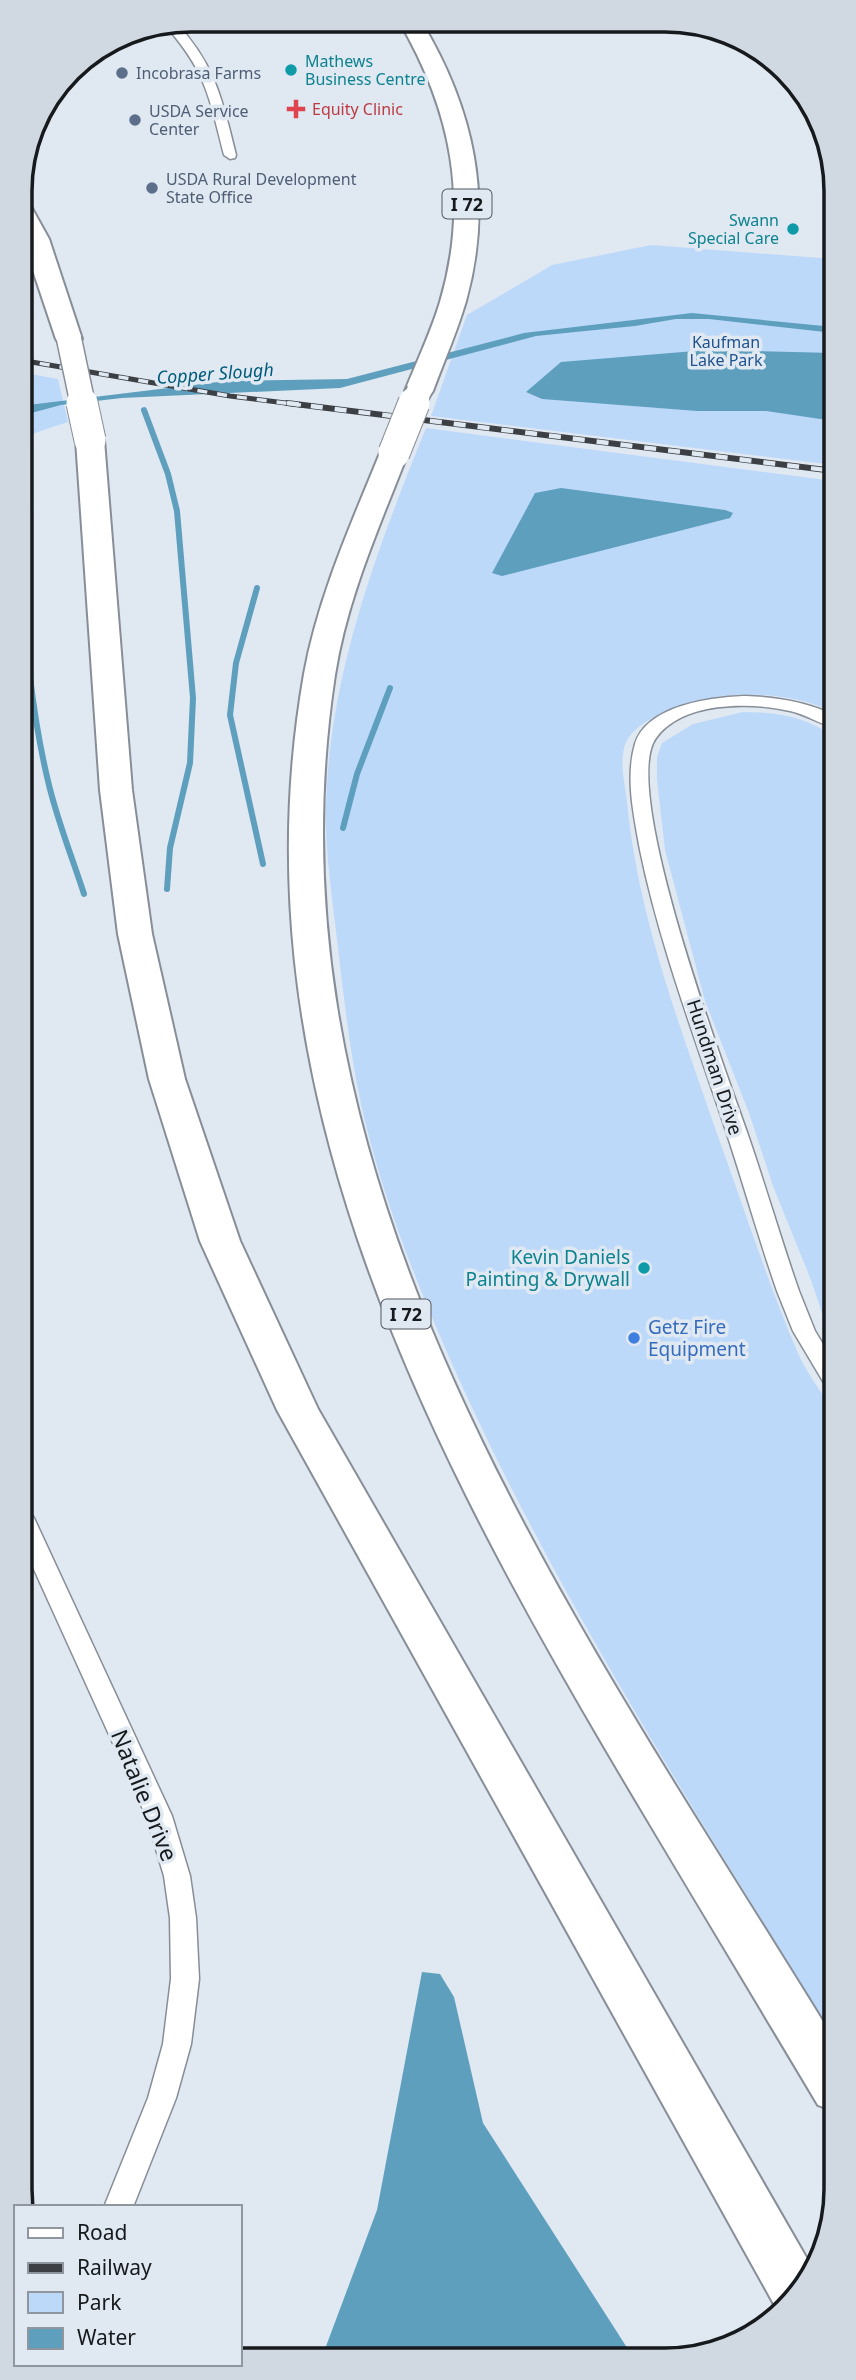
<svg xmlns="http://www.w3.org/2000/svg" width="856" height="2380" font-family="'Noto Sans',sans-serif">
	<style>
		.green { fill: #bdd9fa }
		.water { fill: #5e9fbe }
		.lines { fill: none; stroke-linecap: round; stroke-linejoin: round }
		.stream { stroke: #5e9fbe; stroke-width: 6 }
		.street-casing { stroke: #878e97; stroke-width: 3 }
		.highway-casing { stroke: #878e97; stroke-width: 4 }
		.street { fill: #fff; fill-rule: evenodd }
		.highway { fill: #fff; fill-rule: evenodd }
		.rail-far1-casing { stroke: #3c4044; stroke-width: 5 }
		.rail-casing { stroke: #3c4044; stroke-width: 6 }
		.rail-far1 { stroke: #e0e8f2; stroke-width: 3.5; stroke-dasharray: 10; stroke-linecap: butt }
		.rail { stroke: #e0e8f2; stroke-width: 4.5; stroke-dasharray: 12; stroke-linecap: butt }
		.highway-bridge-far1-casing { stroke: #878e97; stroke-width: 27; stroke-linecap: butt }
		.highway-bridge-casing { stroke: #878e97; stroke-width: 33; stroke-linecap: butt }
		.highway-bridge-far1 { stroke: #fff; stroke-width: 24 }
		.highway-bridge { stroke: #fff; stroke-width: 31 }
		.culture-dot { fill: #0f9aa8; stroke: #e0e8f2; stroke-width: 2.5 }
		.service-dot { fill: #5c6f8a; stroke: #e0e8f2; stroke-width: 2.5 }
		.health-dot { fill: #e0444e; stroke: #e0e8f2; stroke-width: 2.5 }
		.shop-dot { fill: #3f7fe0; stroke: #e0e8f2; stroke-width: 2.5 }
		.labels { text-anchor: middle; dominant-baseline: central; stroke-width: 7; stroke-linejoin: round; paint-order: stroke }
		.far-culture-label { font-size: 16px; fill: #0d838f; stroke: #e0e8f2; text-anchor: start }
		.far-service-label { font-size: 16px; fill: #4e5e75; stroke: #e0e8f2; text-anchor: start }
		.far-health-label { font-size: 16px; fill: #be3a42; stroke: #e0e8f2; text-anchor: start }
		.far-park-label { font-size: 16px; fill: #1f538d; stroke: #e0e8f2 }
		.shield { fill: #e0e8f2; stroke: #53585d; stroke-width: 2 }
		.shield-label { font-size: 18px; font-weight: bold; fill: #171a1d }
		.far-water-label { font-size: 18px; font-style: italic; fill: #005c7a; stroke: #e0e8f2 }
		.street-label { font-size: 19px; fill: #171a1d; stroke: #e0e8f2 }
		.culture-label { font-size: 19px; fill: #0d838f; stroke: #e0e8f2; text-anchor: end }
		.shop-label { font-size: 19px; fill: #366cbe; stroke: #e0e8f2; text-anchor: start }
		.near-street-label { font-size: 23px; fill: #171a1d; stroke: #e0e8f2 }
		.rim { fill: none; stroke: #171a1d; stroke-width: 3.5 }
	</style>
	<rect width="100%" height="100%" fill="#e0e8f2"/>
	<g class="green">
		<polygon points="651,245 834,259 834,465 431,416 467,315 552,265"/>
		<polygon points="20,372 58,379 68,422 20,438"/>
		<path d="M 426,428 L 834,481 L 834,713 C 803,694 735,689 700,701 C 677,708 634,719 625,745 C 619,764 625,783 627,802 C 638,915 678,1021 715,1128 C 742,1202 766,1278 797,1351 C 806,1373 823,1394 835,1414 L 836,2040 C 703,1823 563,1609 458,1377 C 419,1290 382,1198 361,1104 C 350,1052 344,1000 338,948 C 333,902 325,854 326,808 C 329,675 377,549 426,428 Z"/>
		<path d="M 743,712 C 778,712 806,717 834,737 L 835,1346 L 830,1337 L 811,1280 L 773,1186 L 749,1113 L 705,1001 L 665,850 L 657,780 L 657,757 L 662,743 L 693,724 Z"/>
	</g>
	<g class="water">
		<polygon points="692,313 834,327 834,333 709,319 676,319 635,326 536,336 340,388 122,398 61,405 20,416 20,406 226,381 347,379 524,333"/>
		<polygon points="707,350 834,353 834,421 766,411 697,411 542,399 526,392 561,362"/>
		<polygon points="561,488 725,510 733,513 730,518 502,576 492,573 535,493"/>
		<polygon points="422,1972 440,1974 454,1997 483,2123 633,2357 322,2357 377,2210"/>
	</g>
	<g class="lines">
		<g class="stream">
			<polyline points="144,410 168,474 177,511 193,698 190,763 170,848 167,889"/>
			<path d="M 20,563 C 25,636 31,710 48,781 C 57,820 72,857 84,894"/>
			<polyline points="257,588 236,663 230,715 263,864"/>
			<polyline points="343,828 357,774 390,688"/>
		</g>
		<defs>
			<g id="street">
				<path d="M 175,22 C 215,63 223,102 236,155 L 235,158 L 230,159 L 224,155 C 209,96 206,71 164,24 Z"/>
				<path d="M 746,696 C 776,697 807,702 834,715 L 834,727 C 819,724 805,714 790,711 C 750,702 683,701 656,738 C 619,789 726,1071 748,1135 C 766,1187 781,1240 799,1291 L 815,1331 L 835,1364 L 835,1390 L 827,1388 L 793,1331 L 777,1291 C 759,1239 744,1186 727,1134 C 696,1040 660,947 640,850 C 634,816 625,778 635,744 C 647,705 712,697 746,696 Z"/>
				<polygon points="22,1509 30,1512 34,1518 172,1816 190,1876 196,1918 199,1979 191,2044 176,2098 133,2207 104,2207 148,2098 163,2044 171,1979 170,1918 164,1876 146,1816 22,1543"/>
			</g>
			<g id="highway">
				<path d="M 399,21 L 421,21 C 474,109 494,200 466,301 C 457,332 444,361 433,391 L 429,397 L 419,399 L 409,397 L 405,391 C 417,361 431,332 440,302 C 470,201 451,110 399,21 Z"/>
				<polygon points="20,201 29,203 49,239 82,339 78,345 69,347 60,345 56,339 20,232"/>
				<polygon points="90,432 100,434 104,440 132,790 152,934 185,1079 240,1241 318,1409 814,2271 795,2302 780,2315 277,1410 200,1241 149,1079 118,934 100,790 76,440 80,434"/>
				<path d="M 394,445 L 404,447 L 408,453 C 380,525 347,598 335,675 C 256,1190 583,1629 836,2043 L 836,2112 L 818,2105 C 748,1987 676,1869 606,1750 C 413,1421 235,1067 304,674 C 318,597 351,524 380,453 L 384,447 Z"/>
			</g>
		</defs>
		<use href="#street" class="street-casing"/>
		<use href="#highway" class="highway-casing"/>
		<use href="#street" class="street"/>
		<use href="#highway" class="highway"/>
		<defs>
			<polyline id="rail-far1" points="20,360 230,396 301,405"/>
			<polyline id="rail" points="287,403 834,471"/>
		</defs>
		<use href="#rail-far1" class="rail-far1-casing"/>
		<use href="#rail" class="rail-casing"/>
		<use href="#rail-far1" class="rail-far1"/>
		<use href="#rail" class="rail"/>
		<defs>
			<g id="highway-bridge-far1">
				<polyline points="69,339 83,405"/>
				<polyline points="413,405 419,391"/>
			</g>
			<g id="highway-bridge">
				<polyline points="82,403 90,440"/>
				<polyline points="394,453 414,403"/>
			</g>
		</defs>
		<use href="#highway-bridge-far1" class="highway-bridge-far1-casing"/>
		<use href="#highway-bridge" class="highway-bridge-casing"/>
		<use href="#highway-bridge-far1" class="highway-bridge-far1"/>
		<use href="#highway-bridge" class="highway-bridge"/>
	</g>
	<g class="culture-dot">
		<circle cx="291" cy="70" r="7"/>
		<circle cx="793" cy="229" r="7"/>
		<circle cx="644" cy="1268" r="7"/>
	</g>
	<g class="service-dot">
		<circle cx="122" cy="73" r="7"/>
		<circle cx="135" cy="120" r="7"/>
		<circle cx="152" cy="188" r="7"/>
	</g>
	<path class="health-dot" d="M292.5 98.5h7v7h7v7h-7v7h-7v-7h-7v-7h7z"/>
	<circle class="shop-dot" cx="634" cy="1338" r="7"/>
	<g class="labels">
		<g class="far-culture-label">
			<text x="305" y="61">Mathews<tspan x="305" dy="18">Business Centre</tspan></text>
			<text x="779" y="220" text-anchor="end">Swann<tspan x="779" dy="18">Special Care</tspan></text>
		</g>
		<g class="far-service-label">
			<text x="136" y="73">Incobrasa Farms</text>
			<text x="149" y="111">USDA Service<tspan x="149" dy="18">Center</tspan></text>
			<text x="166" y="179">USDA Rural Development<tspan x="166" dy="18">State Office</tspan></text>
		</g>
		<g class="far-health-label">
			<text x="312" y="109">Equity Clinic</text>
		</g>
		<g class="far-park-label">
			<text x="726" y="342">Kaufman<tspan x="726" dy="18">Lake Park</tspan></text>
		</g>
		<g class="shield">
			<rect x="442.5" y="189.5" width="49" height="29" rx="5"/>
			<rect x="381.5" y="1299.5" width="49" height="29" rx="5"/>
		</g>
		<g class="shield-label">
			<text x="467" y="204">I 72</text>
			<text x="406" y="1314">I 72</text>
		</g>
		<g class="far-water-label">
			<text transform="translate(215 373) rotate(-4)">Copper Slough</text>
		</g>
		<g class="street-label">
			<text transform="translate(715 1067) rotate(72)">Hundman Drive</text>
		</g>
		<g class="culture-label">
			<text x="630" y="1257">Kevin Daniels<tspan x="630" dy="22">Painting &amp; Drywall</tspan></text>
		</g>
		<g class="shop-label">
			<text x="648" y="1327">Getz Fire<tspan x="648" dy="22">Equipment</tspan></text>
		</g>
		<g class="near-street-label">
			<text transform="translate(145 1795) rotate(68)">Natalie Drive</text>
		</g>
	</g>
	<path d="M0 0H856V2380H0ZM191 32H665A159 159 0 0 1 824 191V2189A159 159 0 0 1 665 2348H191A159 159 0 0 1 32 2189V191A159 159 0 0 1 191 32Z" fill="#d0d8e1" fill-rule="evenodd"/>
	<path class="rim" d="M191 32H665A159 159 0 0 1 824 191V2189A159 159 0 0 1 665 2348H191A159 159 0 0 1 32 2189V191A159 159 0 0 1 191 32Z"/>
	<rect x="14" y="2205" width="228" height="161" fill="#e0e8f2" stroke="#90969d" stroke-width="2"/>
	<rect x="28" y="2228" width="35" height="10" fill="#ffffff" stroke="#90969d" stroke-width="2"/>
	<text x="77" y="2240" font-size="21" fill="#171a1d">Road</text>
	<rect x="28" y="2263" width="35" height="10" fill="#3c4044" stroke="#90969d" stroke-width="2"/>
	<text x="77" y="2275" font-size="21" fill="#171a1d">Railway</text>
	<rect x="28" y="2292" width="35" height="21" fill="#bdd9fa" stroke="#90969d" stroke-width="2"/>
	<text x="77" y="2310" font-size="21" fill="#171a1d">Park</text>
	<rect x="28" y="2328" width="35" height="21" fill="#5e9fbe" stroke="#90969d" stroke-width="2"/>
	<text x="77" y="2345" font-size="21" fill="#171a1d">Water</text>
</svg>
